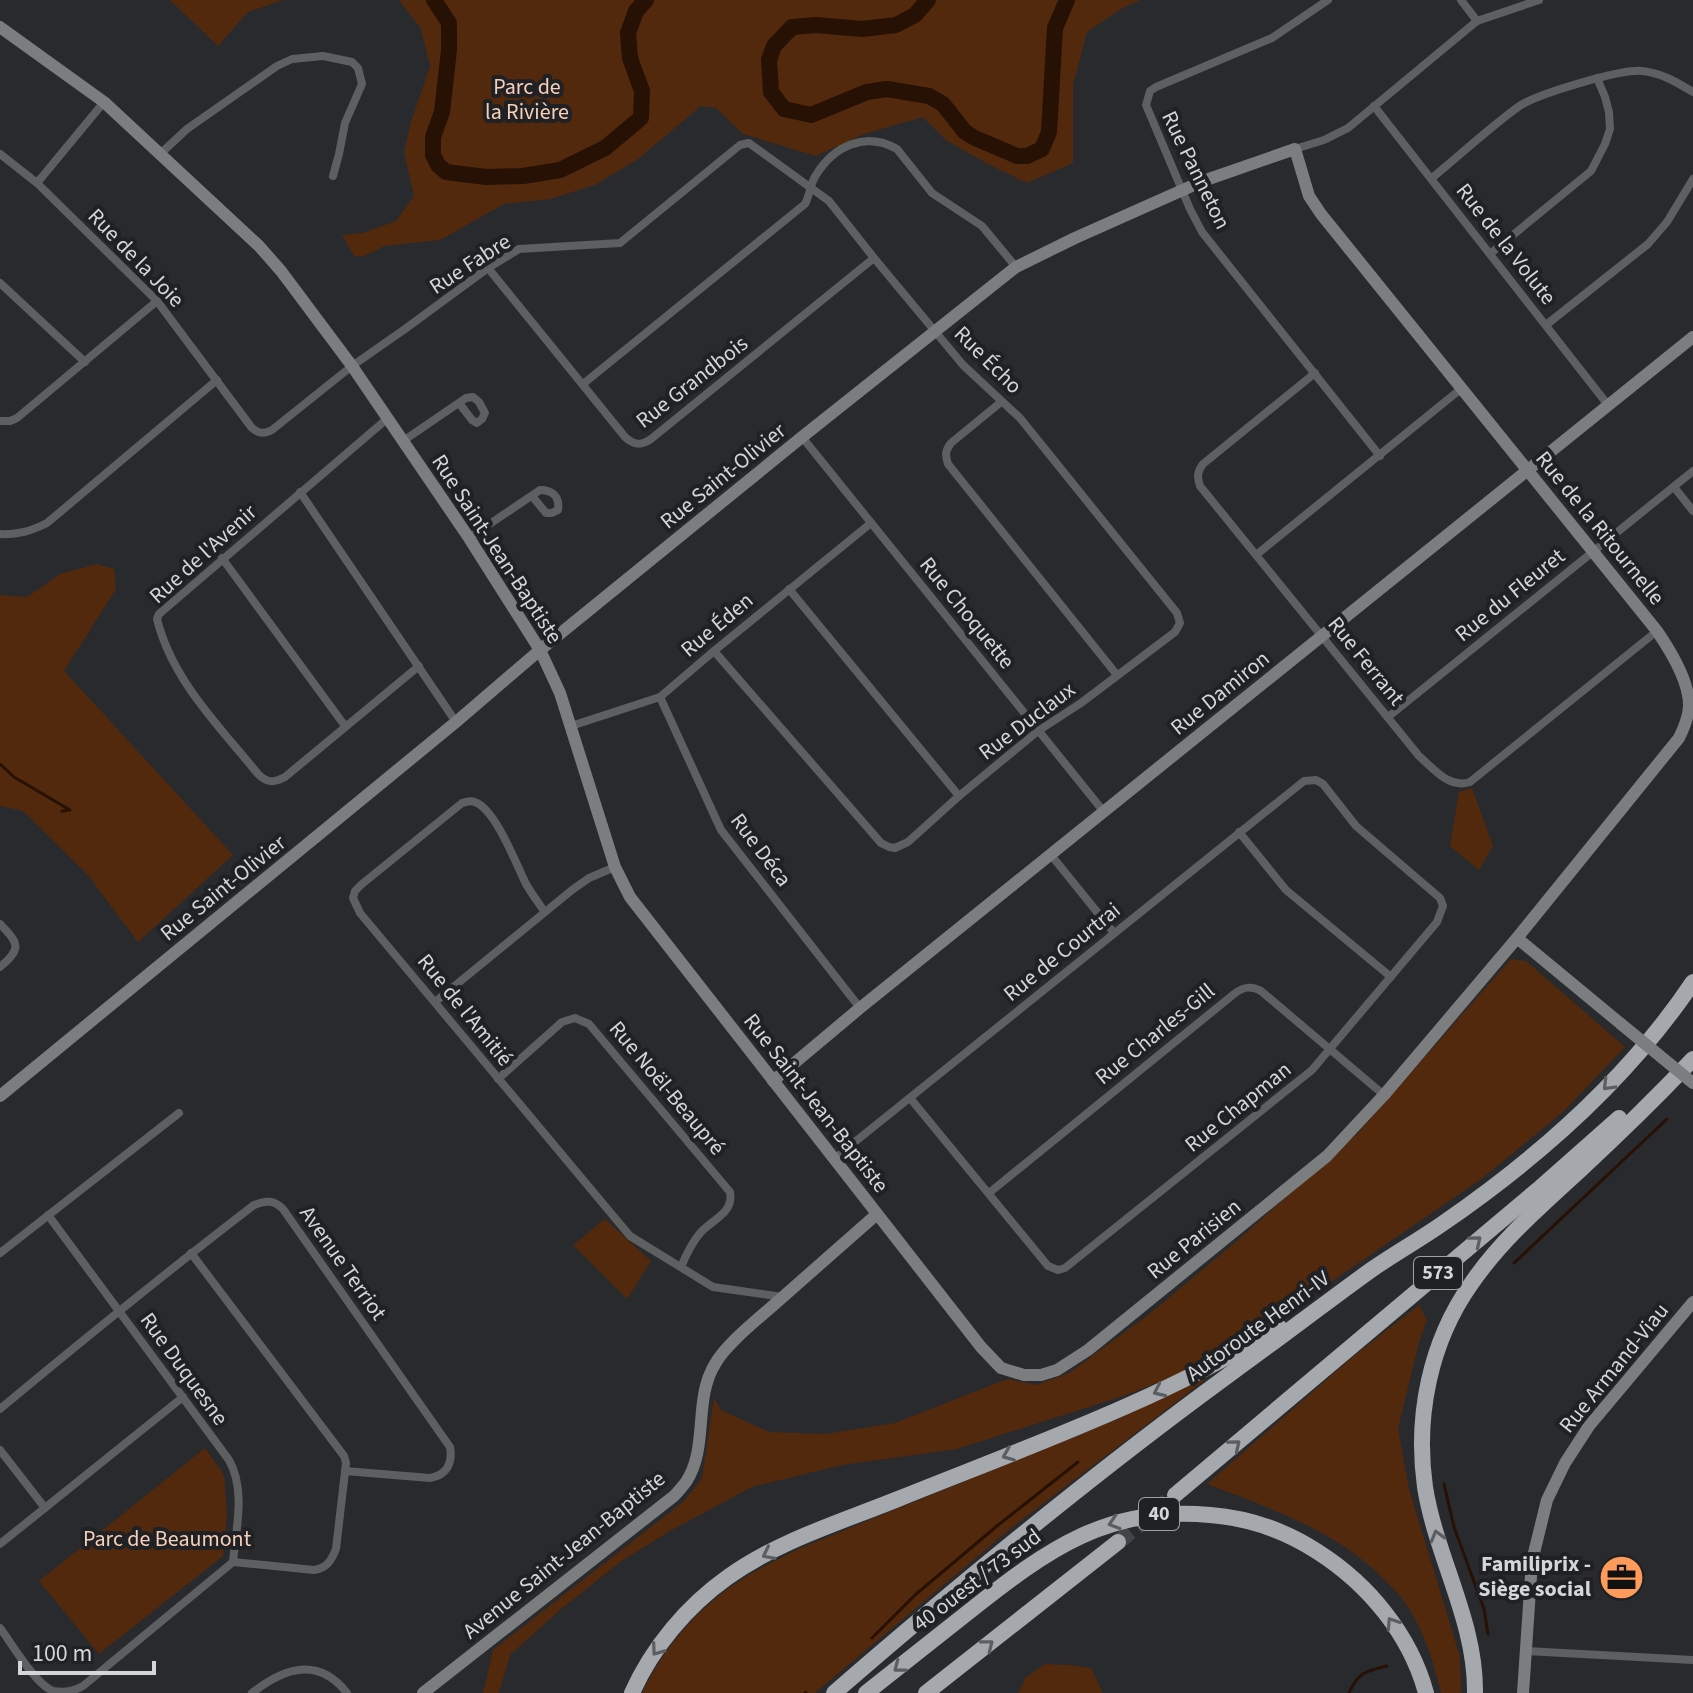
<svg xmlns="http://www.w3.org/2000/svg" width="1693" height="1693" font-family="'Source Sans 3',sans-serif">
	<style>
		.green { fill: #52290c }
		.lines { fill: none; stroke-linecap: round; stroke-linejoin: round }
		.stream { stroke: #271104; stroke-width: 3 }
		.river { stroke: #271104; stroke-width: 16 }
		.highway-tunnel { stroke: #424448; stroke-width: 16; stroke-dasharray: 16 8; stroke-linecap: butt }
		.street { stroke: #5e5f61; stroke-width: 8 }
		.secondary { stroke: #7b7d7f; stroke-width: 12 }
		.highway { stroke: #a5a8ac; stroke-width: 16 }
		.secondary-bridge { stroke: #7b7d7f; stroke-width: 12 }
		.oneway { stroke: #5b5e61 }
		.labels { text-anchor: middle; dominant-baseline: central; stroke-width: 8; stroke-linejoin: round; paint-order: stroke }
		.shield { fill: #1f2124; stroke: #9ea0a2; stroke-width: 2 }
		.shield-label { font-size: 20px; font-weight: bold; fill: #d4d6d8 }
		.park-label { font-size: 22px; fill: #f8cfb7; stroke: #1f2124 }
		.street-label { font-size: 22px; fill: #d4d6d8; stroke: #1f2124 }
		.poi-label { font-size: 22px; font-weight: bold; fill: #d4d6d8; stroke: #1f2124; text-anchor: end }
	</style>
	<rect width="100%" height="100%" fill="#282a2e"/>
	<g class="green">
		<polygon points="170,0 283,0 248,12 218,46"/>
		<polygon points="399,0 1141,0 1124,7 1087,32 1073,85 1073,163 1027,183 986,163 946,140 923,117 864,134 816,156 743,134 716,108 701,106 638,159 595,185 550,199 504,204 440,240 385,246 362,257 354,256 342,235 363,233 396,221 414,196 404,152 411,122 430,66 421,29"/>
		<polygon points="97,564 114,569 116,589 64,671 233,855 138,942 87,874 23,811 0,806 0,595 27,597 60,574"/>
		<polygon points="1472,788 1493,846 1479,870 1450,846 1459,792"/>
		<polygon points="1511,959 1526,961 1625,1047 1563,1112 1480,1180 1281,1316 1196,1368 1123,1396 957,1449 842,1465 752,1487 670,1531 623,1560 561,1609 510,1655 499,1693 483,1693 493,1650 683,1502 702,1478 714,1398 721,1410 769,1432 825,1434 895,1423 1007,1379 1036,1385 1069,1373 1148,1315 1237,1241 1357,1134"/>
		<polygon points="605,1219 651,1261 627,1299 573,1245"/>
		<path d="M 1419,1305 L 1427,1320 L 1419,1342 L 1398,1429 L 1409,1489 L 1460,1657 L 1461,1693 L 1441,1693 C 1433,1659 1422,1625 1401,1597 C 1396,1591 1389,1585 1384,1579 C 1335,1530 1270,1508 1207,1484 L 1350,1359 Z"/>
		<path d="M 1203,1377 L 1205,1380 L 1015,1525 L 815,1693 L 642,1693 C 665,1645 703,1602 749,1575 C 765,1565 782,1558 798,1549 L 1116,1420 Z"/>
		<polygon points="205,1448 224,1475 227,1515 223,1556 99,1654 39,1581"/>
		<polygon points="1045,1664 1069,1665 1091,1668 1103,1693 1018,1693 1026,1677"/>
	</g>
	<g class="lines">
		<g class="stream">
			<polyline points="0,764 14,777 70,810 62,811"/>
			<polyline points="1514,1263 1667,1119"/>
			<polyline points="1444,1484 1454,1527 1484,1609 1488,1634"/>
			<polyline points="872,1638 915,1595 997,1526 1078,1462"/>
			<polyline points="805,1693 806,1692"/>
			<path d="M 1349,1693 C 1358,1672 1366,1671 1387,1666"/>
		</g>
		<g class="river">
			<polyline points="434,0 449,23 449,50 442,112 433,137 433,155 438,165 446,172 486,177 523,176 560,170 605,148 641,118 642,91 630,58 628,33 636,11 646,0"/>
			<polyline points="928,0 915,15 896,25 862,29 816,25 792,27 774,46 769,60 771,92 784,109 811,115 867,92 887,89 929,96 943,104 965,132 975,138 1017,156 1027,156 1042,149 1049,132 1055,28 1067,0"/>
		</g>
		<polyline class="highway-tunnel" points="1118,1542 1175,1495"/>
		<g class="street">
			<polyline points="1328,0 1272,38 1156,87 1150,91 1146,105 1190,209 1202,232 1380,456"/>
			<polyline points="1461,0 1477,21"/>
			<polyline points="1374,106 1608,405"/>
			<polyline points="1295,149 1324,140 1348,128 1477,21 1539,0"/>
			<path d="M 0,154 L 37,183 L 157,301 L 252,428 C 259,434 264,434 272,430 L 352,366 L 405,329 L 488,268 L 519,249 L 620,243 L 740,145 L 749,143 L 829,201 L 874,258 L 963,365 L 1020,418 L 1177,613 L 1180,623 L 1175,632 L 1081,703 L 1038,731 L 959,796 L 908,842 L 895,848 L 889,847 L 881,843 L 714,651"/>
			<polyline points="159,155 187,129 277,66 292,59 323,56 352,62 358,68 362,84 345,123 339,154 333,176"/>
			<path d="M 1432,178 C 1461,154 1488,129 1518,107 C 1536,94 1621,69 1642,71 C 1662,73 1676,82 1693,92"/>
			<polyline points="37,183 104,102"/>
			<polyline points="1491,253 1591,171 1605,144 1610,129 1609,112 1605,97 1597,78"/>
			<path d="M 488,268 L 625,437 C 634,445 641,446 651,439 L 874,258"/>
			<polyline points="0,283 85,362"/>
			<polyline points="1546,325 1648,244 1667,222 1693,179"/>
			<path d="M 1315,373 L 1203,464 C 1197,472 1197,477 1200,486 L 1419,756 C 1434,769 1449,789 1470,782 L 1657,631"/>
			<path d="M 583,384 L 805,204 C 810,195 810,184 816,175 C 834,146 865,131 897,149 L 932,193 L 982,226 L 1016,267"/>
			<path d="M 1001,402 L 951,443 C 945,451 945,455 948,464 L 1117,675"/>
			<path d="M 388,418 L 159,614 L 157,619 C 172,680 219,726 258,774 C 267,783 274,783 285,777 L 419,666"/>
			<polyline points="0,421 10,421 17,418 157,301"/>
			<polyline points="802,437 1104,812"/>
			<polyline points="403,441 466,398 473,397 479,402 485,413 482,419 477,423 472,420 459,403"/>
			<polyline points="1674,487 1693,511"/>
			<polyline points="300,492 456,722"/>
			<path d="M 0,534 C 18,535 31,531 47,523 L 217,380"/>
			<path d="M 469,538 L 540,490 C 552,490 560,496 558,510 L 552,513 L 546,513 L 532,496"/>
			<polyline points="1256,555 1462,388"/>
			<polyline points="222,558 345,726"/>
			<polyline points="789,589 959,796"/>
			<polyline points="660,697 721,830 860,1008"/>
			<polyline points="1388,717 1693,471"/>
			<polyline points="571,726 660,697 714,651 871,523"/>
			<polyline points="1239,832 1286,890 1391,977"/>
			<polyline points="1051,855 1114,933"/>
			<path d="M 544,911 C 538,902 531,893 526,884 C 516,864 496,810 475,802 C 469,800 468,802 462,803 L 362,884 L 355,891 L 353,898 L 360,913 L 630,1236 L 713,1287 L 783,1297"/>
			<path d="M 0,924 C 18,943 23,948 0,967"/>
			<polyline points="435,1002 572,890 589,878 615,867"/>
			<path d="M 498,1079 L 562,1022 L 575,1018 L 589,1024 L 730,1192 C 734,1213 713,1219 701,1232 C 692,1242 686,1255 681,1267"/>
			<polyline points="835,1159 846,1149 1304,781 1316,780 1323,784 1356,826 1440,898 1443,906 1437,922 1312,1070 1065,1268 1058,1270 1048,1266 910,1098"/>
			<path d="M 989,1193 L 1234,994 C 1243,987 1251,985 1261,991 L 1384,1095"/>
			<path d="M 48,1215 L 229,1460 C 246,1490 236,1529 233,1562"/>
			<polyline points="0,1253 179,1113"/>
			<path d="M 0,1409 C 84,1339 168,1271 254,1205 C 266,1200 274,1200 283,1209 L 450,1447 C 453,1463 447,1475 430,1478 L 345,1471"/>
			<polyline points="0,1450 45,1508"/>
			<polyline points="0,1544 183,1397"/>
			<path d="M 0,1628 C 12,1644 36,1685 53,1691 C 64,1693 74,1691 83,1686 L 233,1562 L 314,1570 C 327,1568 331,1561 336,1549 L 346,1463 L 344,1456 L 191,1253"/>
			<polyline points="1526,1651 1693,1660"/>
			<path d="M 252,1693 C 284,1668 318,1656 347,1693"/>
		</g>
		<g class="secondary">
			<path d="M 0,27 L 104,102 L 259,246 L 281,271 L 352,366 L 469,538 L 540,650 L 560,693 L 615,867 L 630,897 L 981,1347 L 1001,1368 L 1024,1375 L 1041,1375 L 1057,1370 L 1088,1350 L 1327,1156 L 1384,1095 L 1517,938 L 1679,738 C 1684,728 1688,719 1689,707 C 1690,683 1670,650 1657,631 L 1321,214 L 1309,196 L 1295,149 L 1203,181 L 1075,238 L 1016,267 L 802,437 L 540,650 L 456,722 L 0,1096"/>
			<polyline points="1517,938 1621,1024"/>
			<polyline points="773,1081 860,1008 1693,337"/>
			<path d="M 423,1693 L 674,1496 C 678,1492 682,1487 686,1482 C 709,1447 693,1400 715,1364 C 726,1344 758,1319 776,1303 C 809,1274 843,1244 877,1214"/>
			<polyline points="1523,1693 1532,1561 1547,1500 1565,1463 1589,1426 1693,1302"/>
		</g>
		<g class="highway">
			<polyline points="1175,1495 1541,1187 1619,1118"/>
			<path d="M 632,1693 C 652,1648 687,1606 728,1577 C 778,1541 841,1522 898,1499 C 1027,1447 1161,1400 1279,1327"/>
			<path d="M 834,1693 C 962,1582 1093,1474 1230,1374 C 1277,1340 1324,1304 1371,1270 C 1394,1254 1419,1240 1442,1224 C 1538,1158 1628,1079 1693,982"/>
			<path d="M 866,1693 C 901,1665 936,1638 971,1610 C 1047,1550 1108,1505 1210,1515 C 1248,1518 1286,1531 1318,1552 C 1368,1584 1410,1634 1426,1693"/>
			<polyline points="926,1693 1118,1542"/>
			<path d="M 1475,1693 C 1476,1621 1436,1557 1425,1487 C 1415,1416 1430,1342 1471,1284 C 1501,1240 1542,1205 1580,1170 C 1619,1134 1657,1097 1693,1059"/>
		</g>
		<polyline class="secondary-bridge" points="1621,1024 1693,1083"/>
	</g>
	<defs><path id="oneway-chevron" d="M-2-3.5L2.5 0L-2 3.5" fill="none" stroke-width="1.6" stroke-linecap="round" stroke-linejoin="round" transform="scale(2)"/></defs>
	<g class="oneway">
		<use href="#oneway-chevron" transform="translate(1608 1085) rotate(134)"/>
		<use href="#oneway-chevron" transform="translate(1476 1241) rotate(-40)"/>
		<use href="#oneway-chevron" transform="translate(1159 1391) rotate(155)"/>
		<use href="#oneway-chevron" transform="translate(1235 1445) rotate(-40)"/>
		<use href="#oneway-chevron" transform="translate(1008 1455) rotate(158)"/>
		<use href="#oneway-chevron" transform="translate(1114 1523) rotate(163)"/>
		<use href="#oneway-chevron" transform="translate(1437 1536) rotate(-106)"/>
		<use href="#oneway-chevron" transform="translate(768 1554) rotate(153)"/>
		<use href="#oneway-chevron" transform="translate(1392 1623) rotate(-123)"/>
		<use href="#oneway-chevron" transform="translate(988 1645) rotate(-38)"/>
		<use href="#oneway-chevron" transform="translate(657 1650) rotate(126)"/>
		<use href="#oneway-chevron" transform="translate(899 1667) rotate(142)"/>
	</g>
	<defs>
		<symbol id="office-disc" viewBox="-11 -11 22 22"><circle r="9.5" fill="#ff9b5a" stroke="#1f2124"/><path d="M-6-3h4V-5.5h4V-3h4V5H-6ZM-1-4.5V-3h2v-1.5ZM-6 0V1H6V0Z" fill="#111"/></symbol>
	</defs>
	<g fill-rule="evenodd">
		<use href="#office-disc" x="1596" y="1552" width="51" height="51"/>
	</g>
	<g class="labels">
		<g class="shield">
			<rect x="1414" y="1257" width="48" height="32" rx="6"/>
			<rect x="1139" y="1498" width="40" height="32" rx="6"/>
		</g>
		<g class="shield-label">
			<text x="1438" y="1273">573</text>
			<text x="1159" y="1514">40</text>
		</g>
		<g class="park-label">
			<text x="527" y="87">Parc de<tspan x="527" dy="25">la Rivière</tspan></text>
			<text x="167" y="1539">Parc de Beaumont</text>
		</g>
		<g class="street-label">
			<text transform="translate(1196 170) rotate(64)">Rue Panneton</text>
			<text transform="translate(1506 244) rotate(52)">Rue de la Volute</text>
			<text transform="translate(136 258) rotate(46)">Rue de la Joie</text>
			<text transform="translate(470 264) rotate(-33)">Rue Fabre</text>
			<text transform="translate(988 360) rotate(45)">Rue Écho</text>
			<text transform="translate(692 382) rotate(-38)">Rue Grandbois</text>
			<text transform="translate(723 476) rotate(-39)">Rue Saint-Olivier</text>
			<text transform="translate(1600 528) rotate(51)">Rue de la Ritournelle</text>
			<text transform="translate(497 549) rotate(57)">Rue Saint-Jean-Baptiste</text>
			<text transform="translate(203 554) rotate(-42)">Rue de l'Avenir</text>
			<text transform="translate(1510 595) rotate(-39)">Rue du Fleuret</text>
			<text transform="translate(967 613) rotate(51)">Rue Choquette</text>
			<text transform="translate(717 625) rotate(-40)">Rue Éden</text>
			<text transform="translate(1366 661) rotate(51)">Rue Ferrant</text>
			<text transform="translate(1220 693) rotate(-39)">Rue Damiron</text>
			<text transform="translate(1027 721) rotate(-37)">Rue Duclaux</text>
			<text transform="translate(761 850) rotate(53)">Rue Déca</text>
			<text transform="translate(223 888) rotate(-39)">Rue Saint-Olivier</text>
			<text transform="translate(1062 952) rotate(-39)">Rue de Courtrai</text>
			<text transform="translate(465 1010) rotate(51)">Rue de l'Amitié</text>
			<text transform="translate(1155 1034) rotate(-39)">Rue Charles-Gill</text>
			<text transform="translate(667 1088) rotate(50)">Rue Noël-Beaupré</text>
			<text transform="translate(816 1103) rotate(52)">Rue Saint-Jean-Baptiste</text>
			<text transform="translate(1238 1107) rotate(-39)">Rue Chapman</text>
			<text transform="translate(1194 1239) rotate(-39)">Rue Parisien</text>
			<text transform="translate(343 1263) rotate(55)">Avenue Terriot</text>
			<text transform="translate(1258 1326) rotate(-36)">Autoroute Henri-IV</text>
			<text transform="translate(1614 1368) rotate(-51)">Rue Armand-Viau</text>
			<text transform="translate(184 1369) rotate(54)">Rue Duquesne</text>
			<text transform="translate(564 1555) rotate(-39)">Avenue Saint-Jean-Baptiste</text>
			<text transform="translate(977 1580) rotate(-37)">40 ouest / 73 sud</text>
		</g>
		<g class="poi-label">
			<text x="1591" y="1564">Familiprix -<tspan x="1591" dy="25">Siège social</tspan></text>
		</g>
	</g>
	<path d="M20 1661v12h134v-12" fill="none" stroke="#d4d6d8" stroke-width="4"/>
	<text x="32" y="1661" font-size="24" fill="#d4d6d8" stroke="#1f2124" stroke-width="6" paint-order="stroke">100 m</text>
</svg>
